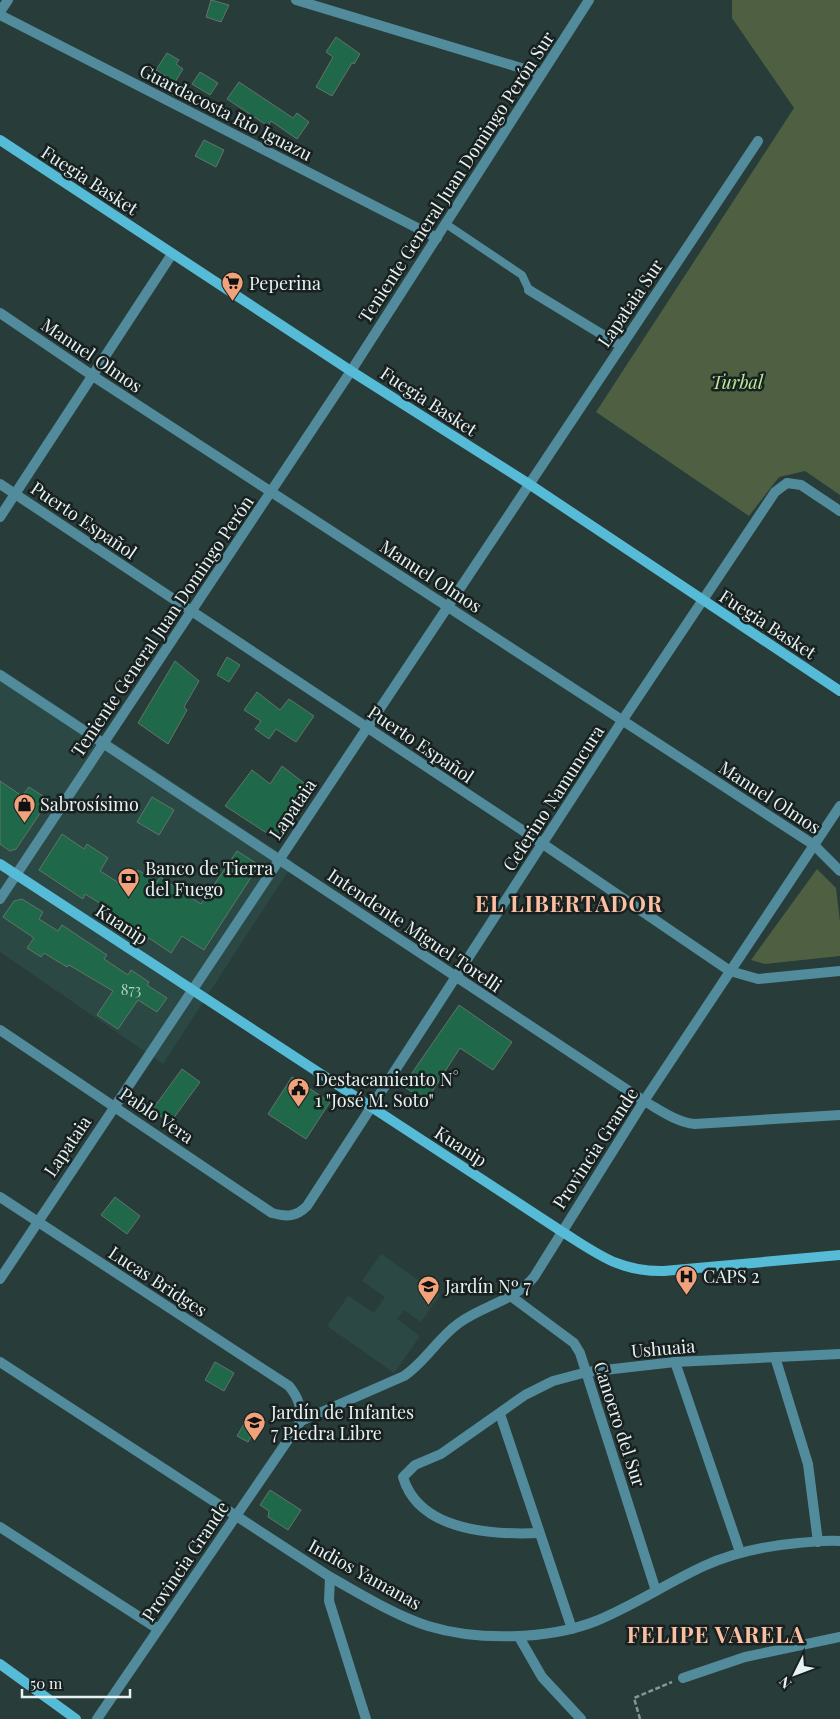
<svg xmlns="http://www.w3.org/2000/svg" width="840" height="1719" font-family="'Playfair Display',serif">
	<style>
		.built { fill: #2b4845 }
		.green { fill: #4e6041 }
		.building { fill: #1f6849; stroke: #63746a }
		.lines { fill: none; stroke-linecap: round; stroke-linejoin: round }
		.path { stroke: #879796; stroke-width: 2.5; stroke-dasharray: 5 2.5; stroke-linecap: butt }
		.lane { stroke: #518b9c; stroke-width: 8 }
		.street { stroke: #518b9c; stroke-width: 10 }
		.secondary { stroke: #56bbd6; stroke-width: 10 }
		.labels { text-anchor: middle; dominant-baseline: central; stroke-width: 5; stroke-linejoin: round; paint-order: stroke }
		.number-label { font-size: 15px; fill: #b5d0c8 }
		.street-label { font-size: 18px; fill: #e7f3f2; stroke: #182120 }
		.poi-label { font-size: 18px; fill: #e7f3f2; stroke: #182120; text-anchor: start }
		.park-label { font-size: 18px; font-style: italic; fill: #bdec9a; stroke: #182120 }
		.district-label { font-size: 22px; font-weight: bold; letter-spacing: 1px; fill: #fbbfa2; stroke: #182120 }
	</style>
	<rect width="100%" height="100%" fill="#283c3a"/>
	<g class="built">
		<polygon points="0,668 294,862 163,1064 0,952"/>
		<polygon points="381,1254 440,1295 421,1322 404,1310 397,1319 420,1336 394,1373 327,1326 348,1296 374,1313 385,1297 362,1281"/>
	</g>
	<g class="green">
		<polygon points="732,0 840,0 840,495 805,471 779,477 749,516 596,412 794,108 732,18"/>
		<polygon points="817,869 836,888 840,922 840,956 765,964 751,960"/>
	</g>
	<g class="building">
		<polygon points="211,0 229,5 221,22 206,17"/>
		<polygon points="336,37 360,54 354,64 352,63 332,96 316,87 333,57 326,52"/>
		<polygon points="167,53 179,60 176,64 183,69 175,82 156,70"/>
		<polygon points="200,72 218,83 210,95 192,84"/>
		<polygon points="239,82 293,118 297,113 309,122 297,139 271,121 268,126 227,99"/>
		<polygon points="204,140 224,150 216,167 195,156"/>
		<polygon points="227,657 240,665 229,682 217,675"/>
		<polygon points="175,661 199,681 184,707 187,710 168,744 138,723"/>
		<polygon points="257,692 280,710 289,699 314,716 296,742 276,729 269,739 255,729 261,721 244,710"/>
		<polygon points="282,766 309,787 300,803 297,801 276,839 225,806 252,770 270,784"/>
		<polygon points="0,781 22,796 29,787 49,800 16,849 10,851 0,844"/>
		<polygon points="152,797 174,810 159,835 137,822"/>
		<polygon points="62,834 84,849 87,844 108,858 100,871 127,888 138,870 157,882 160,877 201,904 237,851 259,865 204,950 182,936 171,953 149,938 147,941 103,912 106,907 85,894 83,899 39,870"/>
		<polygon points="22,899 43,912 39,919 58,931 62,925 107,955 104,959 128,975 131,970 149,982 147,985 167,998 157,1012 138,1000 118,1029 97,1015 113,991 69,965 67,967 44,953 41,957 27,948 34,938 3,917 14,901"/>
		<polygon points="459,1005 512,1042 493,1070 460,1048 426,1101 403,1086"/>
		<polygon points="182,1069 200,1082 170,1123 152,1110"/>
		<polygon points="292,1077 330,1102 306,1139 268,1114"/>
		<polygon points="115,1197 140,1216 127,1234 101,1215"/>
		<polygon points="215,1362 234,1373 224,1391 205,1380"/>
		<polygon points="244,1424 255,1430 248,1442 237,1436"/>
		<polygon points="270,1490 301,1510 288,1530 268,1517 269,1511 260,1505"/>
	</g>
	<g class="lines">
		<polyline class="path" points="640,1719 634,1698 672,1682"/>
		<polyline class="lane" points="446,224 522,275 529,290"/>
		<g class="street">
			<polyline points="296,0 541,74"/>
			<polyline points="0,12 8,0"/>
			<polyline points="0,15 437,238"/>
			<polyline points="529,290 621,346"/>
			<polyline points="0,313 93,376 814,845 840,871"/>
			<polyline points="0,484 543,844 730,971 758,979 840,971"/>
			<polyline points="0,517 172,254"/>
			<path d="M 0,675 L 644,1101 C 660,1110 676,1122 695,1124 L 840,1115"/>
			<polyline points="0,899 351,371 589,0"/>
			<path d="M 0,1030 L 272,1213 C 287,1217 296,1217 307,1206 L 622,721 L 775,492 L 787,483 L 801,485 L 840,511"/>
			<path d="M 0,1197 L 289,1386 C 298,1397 301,1406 301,1421"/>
			<polyline points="0,1279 758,141"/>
			<polyline points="512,1297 574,1343 580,1353 656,1591"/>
			<polyline points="775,1357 808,1464 818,1542"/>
			<path d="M 0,1362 L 330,1577 C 361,1594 394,1615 428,1626 C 477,1641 548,1640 596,1621 C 633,1606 667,1583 704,1566 C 734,1552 765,1546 798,1543 C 812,1542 826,1540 840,1541"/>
			<polyline points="675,1362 740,1552"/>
			<polyline points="500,1414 572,1629"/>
			<polyline points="0,1527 158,1629"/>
			<path d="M 539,1533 C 492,1535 419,1531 403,1477 L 415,1465 L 441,1454 L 525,1395 L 553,1381 L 587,1372 L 675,1362 L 840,1354"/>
			<polyline points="330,1577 329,1601 366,1719"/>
			<polyline points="519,1637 542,1677 581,1719"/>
			<polyline points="683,1678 745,1657 840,1637"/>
			<path d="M 97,1719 L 301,1421 L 404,1376 C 425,1362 438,1338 459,1323 C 484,1305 514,1301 534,1277 L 644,1101 L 840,806"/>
		</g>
		<g class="secondary">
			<polyline points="0,140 351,371 529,484 840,691"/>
			<path d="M 0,864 L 561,1231 C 598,1254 619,1272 664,1271 L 840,1255"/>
			<polyline points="0,1664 76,1719"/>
		</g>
	</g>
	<defs>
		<symbol id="supermarket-pin" viewBox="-11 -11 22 30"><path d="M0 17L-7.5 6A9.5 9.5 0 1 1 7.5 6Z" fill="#f1a27b" stroke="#182120"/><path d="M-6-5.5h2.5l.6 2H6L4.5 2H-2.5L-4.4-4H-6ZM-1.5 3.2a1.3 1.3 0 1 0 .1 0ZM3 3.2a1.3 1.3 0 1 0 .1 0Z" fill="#111"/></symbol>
		<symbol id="shop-pin" viewBox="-11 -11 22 30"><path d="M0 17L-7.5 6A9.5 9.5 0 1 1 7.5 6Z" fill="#f1a27b" stroke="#182120"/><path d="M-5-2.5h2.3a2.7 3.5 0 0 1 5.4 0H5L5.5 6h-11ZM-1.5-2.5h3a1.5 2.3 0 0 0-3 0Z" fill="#111"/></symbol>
		<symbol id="bank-pin" viewBox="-11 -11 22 30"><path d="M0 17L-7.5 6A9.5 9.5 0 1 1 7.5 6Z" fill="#f1a27b" stroke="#182120"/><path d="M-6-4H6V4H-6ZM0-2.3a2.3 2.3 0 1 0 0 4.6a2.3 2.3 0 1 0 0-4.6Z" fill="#111"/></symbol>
		<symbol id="civic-pin" viewBox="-11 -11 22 30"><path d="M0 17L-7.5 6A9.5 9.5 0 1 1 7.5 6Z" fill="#f1a27b" stroke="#182120"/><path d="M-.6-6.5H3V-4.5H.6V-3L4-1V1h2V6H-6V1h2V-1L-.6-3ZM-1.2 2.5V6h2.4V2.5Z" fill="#111"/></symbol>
		<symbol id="hospital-pin" viewBox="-11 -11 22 30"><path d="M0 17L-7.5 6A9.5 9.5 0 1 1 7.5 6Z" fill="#f1a27b" stroke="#182120"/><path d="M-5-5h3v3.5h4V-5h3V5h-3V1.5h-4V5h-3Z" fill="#111"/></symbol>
		<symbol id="school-pin" viewBox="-11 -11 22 30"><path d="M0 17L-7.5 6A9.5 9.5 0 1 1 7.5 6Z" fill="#f1a27b" stroke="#182120"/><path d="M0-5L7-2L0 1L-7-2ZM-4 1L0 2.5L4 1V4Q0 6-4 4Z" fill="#111"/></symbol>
	</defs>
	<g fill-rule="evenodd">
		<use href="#supermarket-pin" x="220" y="270" width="25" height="34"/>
		<use href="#shop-pin" x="12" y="792" width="25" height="34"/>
		<use href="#bank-pin" x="116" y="866" width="25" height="34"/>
		<use href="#civic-pin" x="286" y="1076" width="25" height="34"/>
		<use href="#hospital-pin" x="674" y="1264" width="25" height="34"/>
		<use href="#school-pin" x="416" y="1274" width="25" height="34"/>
		<use href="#school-pin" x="242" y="1410" width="25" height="34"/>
	</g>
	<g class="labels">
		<g class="number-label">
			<text x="131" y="989">873</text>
		</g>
		<g class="street-label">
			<text transform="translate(226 112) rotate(27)">Guardacosta Rio Iguazu</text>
			<text transform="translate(456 177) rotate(-57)">Teniente General Juan Domingo Perón Sur</text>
			<text transform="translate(90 180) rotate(33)">Fuegia Basket</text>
			<text transform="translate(630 303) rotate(-56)">Lapataia Sur</text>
			<text transform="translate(92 355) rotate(34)">Manuel Olmos</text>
			<text transform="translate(429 401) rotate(33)">Fuegia Basket</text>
			<text transform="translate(84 520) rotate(34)">Puerto Español</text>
			<text transform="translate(431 576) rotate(33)">Manuel Olmos</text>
			<text transform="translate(768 624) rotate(33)">Fuegia Basket</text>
			<text transform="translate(162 626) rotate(-56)">Teniente General Juan Domingo Perón</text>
			<text transform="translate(421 744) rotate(34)">Puerto Español</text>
			<text transform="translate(770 797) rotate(33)">Manuel Olmos</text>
			<text transform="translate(553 798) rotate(-57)">Ceferino Namuncura</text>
			<text transform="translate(292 809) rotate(-56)">Lapataia</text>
			<text transform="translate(122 924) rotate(33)">Kuanip</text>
			<text transform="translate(415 930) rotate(34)">Intendente Miguel Torelli</text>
			<text transform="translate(157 1115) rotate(34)">Pablo Vera</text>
			<text transform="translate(67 1146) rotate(-56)">Lapataia</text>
			<text transform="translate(461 1146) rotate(33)">Kuanip</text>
			<text transform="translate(595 1148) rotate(-57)">Provincia Grande</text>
			<text transform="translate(158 1281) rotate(33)">Lucas Bridges</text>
			<text transform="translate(663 1348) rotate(-5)">Ushuaia</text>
			<text transform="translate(620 1424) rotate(72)">Canoero del Sur</text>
			<text transform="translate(185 1561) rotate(-56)">Provincia Grande</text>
			<text transform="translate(365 1574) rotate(29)">Indios Yamanas</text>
		</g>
		<g class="poi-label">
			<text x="249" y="283">Peperina</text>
			<text x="40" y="804">Sabrosísimo</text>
			<text x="145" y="868">Banco de Tierra<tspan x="145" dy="21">del Fuego</tspan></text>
			<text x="315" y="1079">Destacamiento N°<tspan x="315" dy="21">1 "José M. Soto"</tspan></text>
			<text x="703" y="1276">CAPS 2</text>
			<text x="445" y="1286">Jardín Nº 7</text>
			<text x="271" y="1412">Jardín de Infantes<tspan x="271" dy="21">7 Piedra Libre</tspan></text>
		</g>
		<g class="park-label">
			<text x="737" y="382">Turbal</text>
		</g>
		<g class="district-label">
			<text x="569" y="903">EL LIBERTADOR</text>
			<text x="716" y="1634">FELIPE VARELA</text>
		</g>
	</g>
	<g transform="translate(795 1674) rotate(228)" stroke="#182120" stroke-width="4" paint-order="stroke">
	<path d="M0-4L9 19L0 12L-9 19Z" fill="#e7f3f2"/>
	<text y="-8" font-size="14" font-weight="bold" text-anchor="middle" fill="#e7f3f2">N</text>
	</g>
	<path d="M22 1689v8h108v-8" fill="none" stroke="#e7f3f2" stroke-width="2.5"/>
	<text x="30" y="1689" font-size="15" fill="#e7f3f2" stroke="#182120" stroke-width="4" paint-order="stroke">50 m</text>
</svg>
